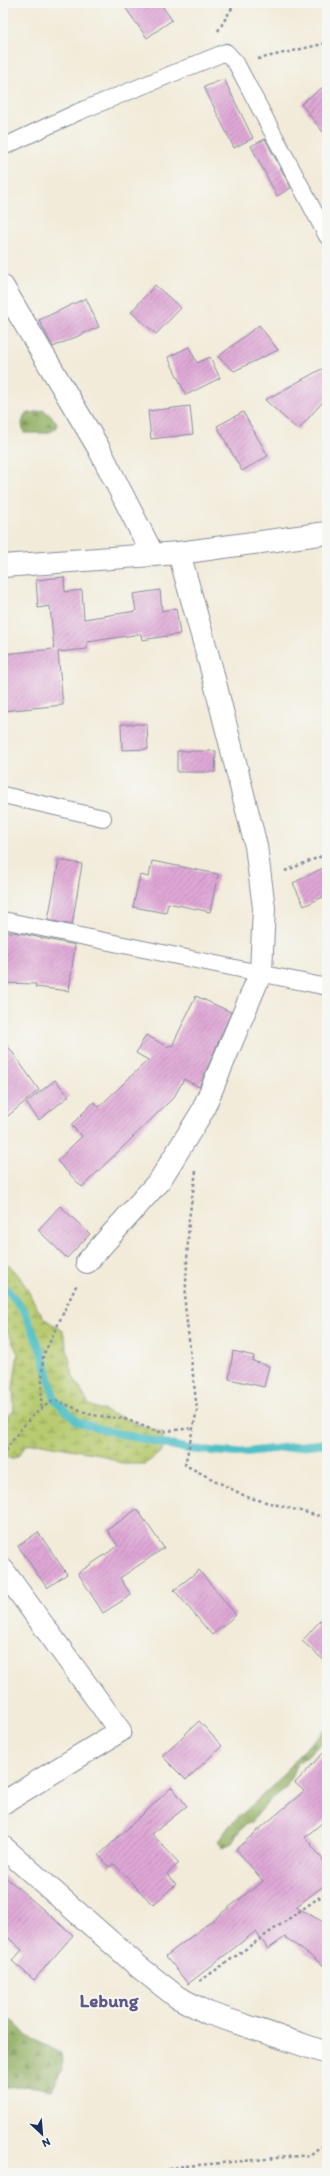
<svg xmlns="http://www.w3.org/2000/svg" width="330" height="2176" font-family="Itim,sans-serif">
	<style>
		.forest { fill: url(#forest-firs); stroke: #566f60 }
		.wetland { fill: url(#wetland-marsh); stroke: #6a7d66 }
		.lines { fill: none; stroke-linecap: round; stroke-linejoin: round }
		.stream { stroke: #51c0c7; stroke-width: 8 }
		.building { fill: url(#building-hatch) }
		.service-casing { stroke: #868d9c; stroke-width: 18 }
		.minor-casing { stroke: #868d9c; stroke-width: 24 }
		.path { stroke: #868d9c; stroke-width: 2.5; stroke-dasharray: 3 3; stroke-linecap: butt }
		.service { stroke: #fff; stroke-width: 16 }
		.minor { stroke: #fff; stroke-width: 22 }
		.labels { text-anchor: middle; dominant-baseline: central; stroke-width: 4; stroke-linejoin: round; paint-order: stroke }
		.district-label { font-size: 19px; font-weight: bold; fill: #605988; stroke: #f6f6f2 }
	</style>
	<defs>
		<pattern id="forest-firs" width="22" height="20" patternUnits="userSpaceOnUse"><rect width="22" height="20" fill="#92af62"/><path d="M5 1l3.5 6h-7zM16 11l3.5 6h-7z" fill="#768f54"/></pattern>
		<pattern id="wetland-marsh" width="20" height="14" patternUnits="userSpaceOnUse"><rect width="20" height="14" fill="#b8cb6f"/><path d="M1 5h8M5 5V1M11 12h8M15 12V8" fill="none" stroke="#95a55e"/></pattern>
		<pattern id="building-hatch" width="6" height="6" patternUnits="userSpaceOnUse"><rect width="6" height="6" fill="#dfa7d6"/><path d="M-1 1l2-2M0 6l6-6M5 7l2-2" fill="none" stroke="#b488b1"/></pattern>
	</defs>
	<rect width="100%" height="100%" fill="#f6f6f2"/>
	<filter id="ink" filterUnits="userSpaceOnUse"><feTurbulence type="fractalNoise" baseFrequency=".025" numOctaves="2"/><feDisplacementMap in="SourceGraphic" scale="8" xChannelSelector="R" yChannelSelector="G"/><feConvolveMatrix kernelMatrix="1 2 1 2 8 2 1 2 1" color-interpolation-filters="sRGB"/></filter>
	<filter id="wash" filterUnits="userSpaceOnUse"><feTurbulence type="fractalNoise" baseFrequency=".012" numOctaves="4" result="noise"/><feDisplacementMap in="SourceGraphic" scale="16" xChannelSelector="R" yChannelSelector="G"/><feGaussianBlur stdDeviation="0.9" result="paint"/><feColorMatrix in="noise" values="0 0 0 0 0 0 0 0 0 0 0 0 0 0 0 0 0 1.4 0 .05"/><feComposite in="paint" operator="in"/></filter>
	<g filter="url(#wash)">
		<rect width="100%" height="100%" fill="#f2ebd9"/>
		<g class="forest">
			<polygon points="44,410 57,422 56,429 47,433 24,433 22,424 25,414"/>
			<polygon points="326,1729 327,1739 297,1764 286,1788 269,1801 252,1821 241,1828 232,1843 223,1847 218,1841 230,1825 277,1782 301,1752"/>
			<polygon points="11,2019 27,2036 61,2053 63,2069 52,2090 30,2086 7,2088 3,2086 3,2022"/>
		</g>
		<path class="wetland" d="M 3,1261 C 22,1272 29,1296 41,1314 C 45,1321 57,1326 63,1331 L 73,1376 L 89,1405 L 162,1433 L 162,1451 L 145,1464 L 123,1464 L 99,1454 L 36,1443 L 26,1445 L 19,1455 L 12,1459 L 3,1456 L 3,1422 L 14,1410 L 13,1388 L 18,1354 L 3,1321 Z"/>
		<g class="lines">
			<polyline class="stream" points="3,1285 24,1310 43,1356 55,1400 78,1422 112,1432 188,1449 237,1453 327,1443"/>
		</g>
		<g id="blocks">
			<g class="building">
				<polygon points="122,3 160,3 172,20 147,38"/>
				<polygon points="224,79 253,138 234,148 204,87"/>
				<polygon points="327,84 327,137 301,104"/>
				<polygon points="265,139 291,188 277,196 251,146"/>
				<polygon points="155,285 181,308 156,334 131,312"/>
				<polygon points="86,298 99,327 53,347 39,320"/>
				<polygon points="259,325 278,350 234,371 218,357"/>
				<polygon points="189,347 197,363 210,357 220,378 186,395 168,357"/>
				<polygon points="327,366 327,397 298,430 265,400"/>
				<polygon points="190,406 193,434 151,439 148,411"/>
				<polygon points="243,412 268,456 242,471 217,426"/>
				<polygon points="64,577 65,592 82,590 84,619 136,611 133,594 160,590 162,611 176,608 180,634 142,640 141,634 87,642 87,649 58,652 63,705 3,711 3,654 54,649 50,606 38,608 36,580"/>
				<polygon points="121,724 147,724 148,749 122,750"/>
				<polygon points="177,751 216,751 215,772 177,772"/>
				<polygon points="59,860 82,864 72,925 48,920"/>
				<polygon points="152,861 218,874 210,912 168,903 166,913 133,907 140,875 149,877"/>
				<polygon points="327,866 327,895 304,906 293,883"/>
				<polygon points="3,932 13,932 75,945 69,991 35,987 36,984 3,983"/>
				<polygon points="196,996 231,1012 199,1087 184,1079 174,1097 82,1187 57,1161 82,1136 71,1125 94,1102 99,1107 148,1060 136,1053 146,1035 168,1047 170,1045 172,1046"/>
				<polygon points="3,1039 39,1090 3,1120"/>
				<polygon points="55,1080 69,1096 39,1120 26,1103"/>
				<polygon points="60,1206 90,1234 67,1258 38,1230"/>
				<polygon points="233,1351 254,1356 253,1361 269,1366 264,1387 229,1379"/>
				<polygon points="137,1509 164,1548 120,1578 131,1595 103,1613 78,1573 118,1546 107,1530"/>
				<polygon points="38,1532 67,1574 47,1588 18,1546"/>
				<polygon points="199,1570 236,1615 212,1635 174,1590"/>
				<polygon points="327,1613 327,1663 302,1641"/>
				<polygon points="199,1721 222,1746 186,1780 162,1756"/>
				<polygon points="327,1749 327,1819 305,1837 327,1865 327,1883 296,1907 327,1924 327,1968 285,1937 268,1949 256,1931 188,1984 166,1956 263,1881 236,1849 304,1791 295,1783"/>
				<polygon points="172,1787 187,1806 152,1834 179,1863 167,1874 176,1884 153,1905 114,1864 109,1867 99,1855"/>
				<polygon points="3,1875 73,1935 34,1980 12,1961 22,1950 3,1933"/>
			</g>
		</g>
	</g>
	<g filter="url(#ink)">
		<use href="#blocks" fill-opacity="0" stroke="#868d9c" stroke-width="1"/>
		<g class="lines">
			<defs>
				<g id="service">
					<polyline points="3,147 78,112 226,52 236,63 327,236"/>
					<polyline points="3,795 103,818"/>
					<polyline points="3,920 327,987"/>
				</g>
				<g id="minor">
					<polyline points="3,287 98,447 153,555"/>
					<polyline points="3,566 179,553 327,533"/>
					<polyline points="87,1262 160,1180 202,1112 261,972 264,908 256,846 211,667 179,553"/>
					<polyline points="3,1570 120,1731 3,1803"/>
					<polyline points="3,1847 139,1967 177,1997 208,2013 327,2053"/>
				</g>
			</defs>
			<use href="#service" class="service-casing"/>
			<use href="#minor" class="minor-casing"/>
			<g class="path">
				<polyline points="218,31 235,3"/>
				<polyline points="258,59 327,43"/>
				<polyline points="285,871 327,854"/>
				<polyline points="196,1171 189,1219 185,1305 197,1410 185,1465 247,1497 327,1518"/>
				<polyline points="41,1407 43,1356 77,1284"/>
				<path d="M 3,1456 C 15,1434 33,1411 55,1400 L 92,1415 L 125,1419 L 158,1432 L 193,1428"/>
				<polyline points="200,1981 327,1892"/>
				<polyline points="157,2173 176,2167 310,2155 327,2141"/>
			</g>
			<use href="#service" class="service"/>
			<use href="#minor" class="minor"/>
		</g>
	</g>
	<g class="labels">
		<g class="district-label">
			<text x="109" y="2000">Lebung</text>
		</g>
	</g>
	<rect width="330" height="2176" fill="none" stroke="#f6f6f2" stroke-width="16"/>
	<g transform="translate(42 2134) rotate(154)" stroke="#f6f6f2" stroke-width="3" paint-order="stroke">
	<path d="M0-3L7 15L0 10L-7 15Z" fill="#1b2f5e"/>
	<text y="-6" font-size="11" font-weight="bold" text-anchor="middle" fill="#1b2f5e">N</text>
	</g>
</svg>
